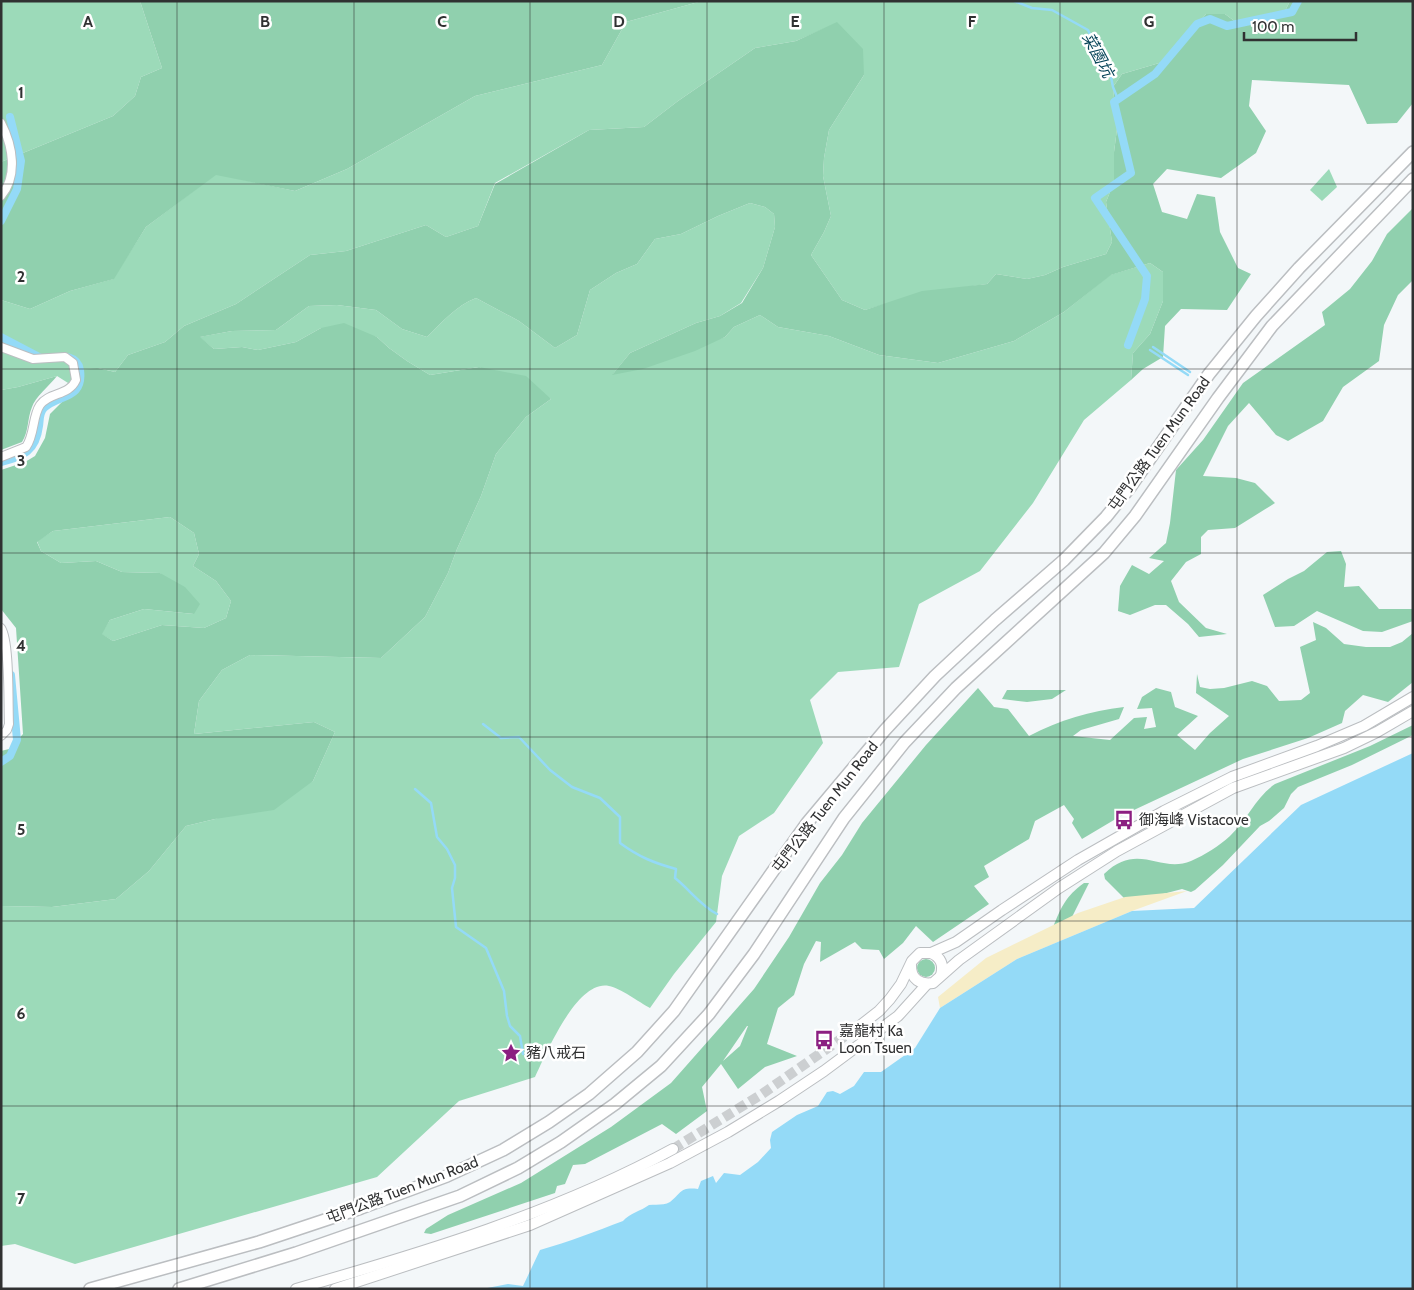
<svg xmlns="http://www.w3.org/2000/svg" width="1414" height="1290" font-family="Cabin,'Noto Sans TC',sans-serif">
	<style>
		.green { fill: #9cdab9 }
		.forest { fill: #90d0ae; fill-rule: evenodd }
		.sand { fill: #f6edc7 }
		.water { fill: #94daf7 }
		.lines { fill: none; stroke-linecap: round; stroke-linejoin: round }
		.stream { stroke: #94daf7; stroke-width: 2.5 }
		.canal { stroke: #94daf7; stroke-width: 8 }
		.major-tunnel { stroke: #cccfd1; stroke-width: 10; stroke-dasharray: 10 5; stroke-linecap: butt }
		.minor-casing { stroke: #bbbec1; stroke-width: 10 }
		.major-casing { stroke: #bbbec1; stroke-width: 12 }
		.highway-casing { stroke: #bbbec1; stroke-width: 14 }
		.minor { stroke: #fff; stroke-width: 8 }
		.major { stroke: #fff; stroke-width: 10 }
		.highway { stroke: #fff; stroke-width: 11 }
		.grid { fill: none; stroke: #303132; stroke-width: 1; stroke-opacity: 0.55 }
		.labels { text-anchor: middle; dominant-baseline: central; stroke-width: 5; stroke-linejoin: round; paint-order: stroke }
		.street-label { font-size: 15px; fill: #303132; stroke: #fff }
		.poi-label { font-size: 15px; fill: #303132; stroke: #fff; text-anchor: start }
		.water-label { font-size: 16px; font-style: italic; fill: #064458; stroke: #fff }
		.grid-label { font-size: 16px; text-anchor: middle; font-weight: bold; fill: #303132; stroke: #fff; stroke-width: 5; stroke-linejoin: round; paint-order: stroke }
	</style>
	<rect width="100%" height="100%" fill="#f3f7f9"/>
	<g class="green">
		<polygon points="1,1 140,1 162,68 141,77 135,96 113,116 1,162"/>
		<polygon points="702,1 1290,1 1282,17 1262,19 1241,26 1225,14 1206,14 1166,61 1122,74 1113,87 1117,129 1114,152 1114,182 1106,202 1112,242 1106,254 1063,267 1045,275 1027,279 996,274 987,284 959,288 892,302 865,310 842,300 811,255 824,232 831,216 823,176 824,158 829,130 864,75 837,23 796,41 755,48 678,101 644,127 589,130 495,183 478,226 446,237 426,225 346,251 310,255 236,304 184,326 165,342 128,355 115,372 98,368 76,388 57,376 18,387 1,390 1,300 30,309 70,291 113,279 146,227 216,174 295,191 347,169 475,96 602,65 626,22"/>
		<polygon points="1329,169 1337,187 1322,201 1310,190"/>
		<path d="M 750,203 L 765,207 L 774,214 L 775,227 L 763,268 L 741,303 L 720,316 L 696,323 L 630,353 L 613,374 L 725,337 L 734,327 L 760,315 L 778,327 L 829,336 L 879,355 L 938,363 L 1014,341 L 1064,312 L 1110,275 L 1150,263 L 1163,272 L 1163,301 L 1150,334 L 1133,353 L 1131,380 L 1084,420 L 1033,503 L 980,571 L 919,604 L 899,667 L 838,672 L 810,700 L 823,743 L 774,813 L 739,836 L 722,876 L 716,922 L 674,974 L 650,1008 C 639,1002 620,988 609,986 C 577,979 546,1054 535,1077 L 459,1101 L 377,1177 L 75,1264 L 15,1244 L 1,1246 L 1,906 L 52,907 L 116,899 L 149,871 L 186,826 L 215,819 L 313,781 L 335,732 L 314,722 L 194,734 L 199,701 L 222,670 L 250,655 L 381,658 L 425,617 L 448,573 L 457,549 L 481,496 L 496,454 L 526,417 L 551,399 L 479,367 L 430,375 L 407,361 L 389,348 L 377,337 L 321,328 L 296,342 L 258,350 L 242,347 L 214,349 L 199,337 L 232,331 L 276,330 L 309,306 L 337,305 L 376,310 L 402,329 L 427,337 C 442,322 456,306 476,298 L 519,321 L 555,348 L 577,335 L 590,290 L 616,273 L 637,264 L 655,239 L 681,234 L 718,216 Z"/>
		<polygon points="170,517 194,533 199,554 193,566 216,581 231,601 226,618 204,628 162,625 113,641 101,634 110,620 144,609 194,614 160,573 122,572 96,561 61,563 41,551 37,541 53,531"/>
	</g>
	<g class="forest">
		<polygon points="140,1 702,1 626,22 602,65 475,96 347,169 295,191 216,175 146,227 114,279 70,291 30,309 1,300 1,162 113,116 135,96 141,77 162,68"/>
		<path d="M 1290,1 L 1413,1 L 1413,103 L 1397,123 L 1367,124 L 1349,85 L 1252,80 L 1249,106 L 1266,131 L 1256,153 L 1221,178 L 1167,169 L 1153,184 L 1162,212 L 1187,219 L 1197,194 L 1215,197 L 1220,232 L 1238,268 L 1251,274 L 1227,310 L 1181,309 L 1165,326 L 1163,357 L 1143,369 L 1131,380 L 1133,353 L 1150,334 L 1163,301 L 1163,272 L 1150,263 L 1111,275 L 1064,312 L 1014,341 L 938,363 L 879,355 L 829,336 L 778,327 L 760,315 L 734,327 L 725,337 L 695,351 L 643,369 L 612,375 L 630,353 L 696,323 L 720,316 L 742,303 L 763,268 L 775,227 L 774,214 L 765,207 L 750,203 L 718,216 L 681,234 L 655,239 L 637,264 L 616,273 L 590,290 L 577,335 L 555,348 L 519,321 L 476,298 C 456,306 442,322 427,337 L 402,329 L 376,310 L 337,305 L 309,306 L 276,330 L 232,331 L 200,337 L 214,349 L 242,347 L 258,350 L 296,342 L 321,328 L 344,323 L 377,337 L 389,348 L 407,361 L 430,375 L 479,367 L 526,376 L 551,399 L 526,417 L 496,454 L 481,496 L 457,549 L 448,573 L 425,617 L 381,658 L 250,655 L 222,670 L 199,701 L 194,734 L 314,722 L 335,732 L 313,781 L 274,810 L 215,819 L 186,826 L 149,871 L 116,899 L 52,907 L 1,906 L 1,751 L 9,749 L 23,734 L 16,628 L 1,609 L 1,470 L 25,462 L 35,456 L 45,438 L 50,414 L 76,388 L 83,370 L 98,368 L 115,372 L 128,355 L 165,342 L 184,326 L 236,304 L 310,255 L 346,251 L 426,225 L 446,237 L 478,226 L 495,184 L 589,130 L 644,127 L 678,101 L 755,48 L 796,41 L 837,22 L 863,49 L 864,75 L 829,130 L 824,158 L 823,176 L 831,216 L 824,232 L 811,255 L 842,300 L 865,310 L 922,291 L 987,284 L 996,274 L 1027,279 L 1045,275 L 1063,267 L 1106,254 L 1112,242 L 1106,202 L 1114,182 L 1114,152 L 1117,129 L 1113,87 L 1122,74 L 1166,61 L 1206,14 L 1225,14 L 1241,26 L 1262,19 L 1282,17 ZM 170,517 L 194,533 L 199,554 L 193,566 L 216,581 L 231,601 L 226,618 L 204,628 L 162,625 L 113,641 L 102,634 L 110,620 L 144,609 L 194,614 L 200,604 L 185,587 L 160,573 L 122,572 L 96,561 L 61,563 L 41,551 L 37,542 L 53,531 Z"/>
		<polygon points="1413,208 1413,280 1398,295 1384,325 1379,361 1343,387 1323,421 1288,441 1276,435 1249,403 1228,426 1203,476 1236,478 1255,483 1275,503 1235,528 1208,530 1201,537 1201,554 1186,562 1171,581 1179,602 1206,628 1227,634 1199,637 1188,624 1166,605 1155,605 1130,615 1118,611 1120,586 1132,565 1149,574 1164,561 1149,558 1166,543 1170,523 1176,470 1203,440 1243,383 1325,325 1322,312 1350,289 1372,261 1387,234"/>
		<path d="M 57,376 C 50,385 35,397 32,407 C 27,419 29,431 22,442 L 1,450 L 1,390 L 18,387 Z"/>
		<polygon points="1341,551 1346,564 1344,587 1359,586 1379,609 1413,609 1413,621 1382,632 1363,631 1317,611 1294,626 1275,627 1263,595 1288,579 1304,571 1327,552"/>
		<path d="M 1313,622 L 1326,628 L 1344,644 L 1366,647 L 1390,647 L 1402,642 L 1413,633 L 1413,682 L 1388,702 L 1363,695 L 1345,711 L 1342,723 L 1308,738 L 1243,759 L 1119,817 L 1082,839 L 1072,823 L 1074,819 L 1064,805 L 1035,821 L 1029,839 L 984,866 L 989,877 L 974,886 L 989,904 L 933,942 L 916,926 L 903,943 L 884,959 L 879,950 L 862,949 L 855,942 L 820,962 L 821,942 L 816,941 L 804,964 L 794,995 L 778,1008 L 767,1044 L 797,1056 L 765,1067 L 738,1089 L 721,1064 L 702,1087 L 707,1111 L 676,1134 L 662,1124 L 585,1164 L 573,1165 L 565,1184 L 557,1186 L 555,1193 L 431,1234 L 424,1233 L 426,1229 L 448,1215 L 521,1183 L 611,1127 L 671,1083 L 754,989 L 789,937 L 820,883 L 842,855 L 862,823 L 926,745 L 978,688 L 994,707 L 1008,709 L 1029,736 C 1060,720 1090,711 1124,707 L 1119,719 L 1081,730 L 1073,736 L 1110,740 L 1134,718 L 1147,717 L 1144,729 L 1156,727 L 1152,708 L 1137,709 L 1142,697 L 1156,688 L 1171,692 L 1175,707 L 1198,716 L 1177,735 L 1195,750 L 1210,733 L 1229,716 L 1196,693 L 1197,674 L 1200,687 L 1210,689 L 1224,688 L 1252,681 L 1267,686 L 1279,701 L 1301,700 L 1310,693 L 1300,647 L 1316,640 ZM 748,1026 L 740,1046 L 723,1061 L 747,1026 Z"/>
		<polygon points="1007,690 1066,690 1052,699 1027,702 1002,699"/>
		<path d="M 1413,725 L 1413,735 L 1352,765 L 1298,787 L 1291,794 L 1284,808 L 1269,821 L 1260,826 L 1223,865 L 1195,890 L 1191,892 L 1182,889 L 1129,903 L 1105,879 L 1104,874 C 1138,841 1160,874 1191,861 C 1205,855 1219,846 1230,836 C 1247,820 1256,797 1275,784 L 1370,746 Z"/>
		<path d="M 1084,883 L 1089,883 L 1069,923 L 1053,927 C 1062,906 1065,897 1084,883 Z"/>
		<circle cx="926" cy="968" r="9"/>
	</g>
	<polygon class="sand" points="1187,891 1132,911 1017,959 940,1008 938,997 986,958 1078,913 1125,897"/>
	<path class="water" d="M 1413,753 L 1413,1289 L 482,1289 L 508,1284 L 523,1286 L 540,1250 C 569,1242 596,1231 623,1221 C 630,1213 641,1211 649,1205 C 656,1204 664,1206 670,1202 C 682,1193 679,1187 698,1189 L 701,1181 L 713,1176 L 716,1183 L 724,1173 L 740,1175 L 758,1162 L 771,1148 L 770,1140 L 772,1132 L 797,1115 L 818,1106 L 827,1092 L 833,1091 L 840,1094 L 854,1086 L 864,1072 L 881,1072 L 915,1048 L 940,1008 L 1017,959 L 1132,911 L 1194,908 L 1301,805 Z"/>
	<g class="lines">
		<g class="stream">
			<polyline points="1014,1 1032,8 1052,10 1088,30 1103,63 1110,72 1113,87 1117,97"/>
			<polyline points="1153,347 1190,372"/>
			<polyline points="1150,350 1188,375"/>
			<path d="M 483,724 L 501,738 L 519,737 L 550,770 L 572,787 L 600,798 L 620,817 L 620,843 C 639,857 654,863 676,869 L 675,878 C 690,890 700,905 717,914"/>
			<polyline points="415,789 431,803 437,837 447,849 455,865 455,878 452,888 456,927 486,948 504,991 507,1016 510,1026 520,1036 523,1054"/>
		</g>
		<g class="canal">
			<polyline points="1,221 17,189 21,161 10,117"/>
			<polyline points="1,337 41,358 44,358"/>
			<polyline points="1128,345 1145,299 1147,276 1095,198 1131,173 1114,102 1155,74 1197,24 1210,19 1227,26 1292,12 1298,1"/>
			<path d="M 1,462 C 23,457 36,451 39,426 C 40,420 39,413 44,408 C 58,394 84,400 80,370 C 79,363 75,359 68,357"/>
			<polyline points="1,762 10,756 17,740 11,675"/>
		</g>
		<polyline class="major-tunnel" points="673,1149 762,1094 861,1025"/>
		<defs>
			<g id="minor">
				<path d="M 1,123 C 13,146 18,176 1,196"/>
				<path d="M 1,347 L 33,359 L 65,357 L 73,363 L 76,380 C 69,396 49,392 40,405 C 32,417 35,434 26,447 L 1,457"/>
				<path d="M 1,628 C 10,641 8,705 9,724 L 7,730 L 1,736"/>
			</g>
			<g id="major">
				<path d="M 931,953 C 941,957 944,965 941,975"/>
				<path d="M 911,966 C 911,979 920,985 933,983 L 959,960 L 1059,888 L 1117,851 L 1233,788 L 1344,748 L 1377,732 L 1413,711"/>
				<polyline points="861,1025 879,1011 890,999 901,984 912,961 920,953 931,953 956,942 1002,910 1078,860 1164,811 1232,777 1317,746 1364,726 1413,697"/>
				<path d="M 296,1289 C 425,1252 555,1213 673,1149"/>
				<polyline points="335,1289 530,1225 670,1163 728,1132 779,1101 824,1071 898,1016 927,984"/>
			</g>
			<g id="highway">
				<polyline points="90,1289 259,1242 361,1208 447,1176 503,1150 549,1122 589,1094 637,1052 674,1011 807,823 885,730 935,676 995,620 1064,560 1106,517 1131,486 1209,374 1256,316 1299,268 1413,152"/>
				<polyline points="179,1289 296,1253 460,1196 518,1168 561,1142 615,1104 661,1066 709,1014 754,954 844,818 904,743 956,688 1104,553 1135,516 1218,398 1272,326 1413,179"/>
			</g>
		</defs>
		<use href="#minor" class="minor-casing"/>
		<use href="#major" class="major-casing"/>
		<use href="#highway" class="highway-casing"/>
		<use href="#minor" class="minor"/>
		<use href="#major" class="major"/>
		<use href="#highway" class="highway"/>
	</g>
	<path class="grid" d="M 177,1 L 177,1289M 354,1 L 354,1289M 530,1 L 530,1289M 707,1 L 707,1289M 884,1 L 884,1289M 1060,1 L 1060,1289M 1237,1 L 1237,1289M 1,184 L 1413,184M 1,369 L 1413,369M 1,553 L 1413,553M 1,737 L 1413,737M 1,921 L 1413,921M 1,1106 L 1413,1106"/>
	<defs>
		<symbol id="bus-bare" viewBox="-9 -9 18 18"><path d="M-5-6H5V4H4V6H2V4H-2V6H-4V4H-5ZM-3.5-4V0h7V-4ZM-3.5 1.2v1.5H-2V1.2ZM2 1.2v1.5H3.5V1.2Z" fill="#8b1e81" stroke="#fff" stroke-width="2.5" paint-order="stroke"/></symbol>
		<symbol id="sight-bare" viewBox="-9 -9 18 18"><path d="M0-6L1.8-2.2L6-1.7L2.9 1.2L3.7 5.4L0 3.3L-3.7 5.4L-2.9 1.2L-6-1.7L-1.8-2.2Z" fill="#8b1e81" stroke="#fff" stroke-width="2.5" paint-order="stroke"/></symbol>
	</defs>
	<g fill-rule="evenodd">
		<use href="#bus-bare" x="1110" y="806" width="28" height="28"/>
		<use href="#bus-bare" x="810" y="1026" width="28" height="28"/>
		<use href="#sight-bare" x="497" y="1039" width="28" height="28"/>
	</g>
	<g class="labels">
		<g class="street-label">
			<text transform="translate(1159 444) rotate(-54)">屯門公路 Tuen Mun Road</text>
			<text transform="translate(825 807) rotate(-52)">屯門公路 Tuen Mun Road</text>
			<text transform="translate(402 1190) rotate(-21)">屯門公路 Tuen Mun Road</text>
		</g>
		<g class="poi-label">
			<text x="1139" y="820">御海峰 Vistacove</text>
			<text x="839" y="1031">嘉龍村 Ka<tspan x="839" dy="17">Loon Tsuen</tspan></text>
			<text x="526" y="1053">豬八戒石</text>
		</g>
		<g class="water-label">
			<text transform="translate(1098 55) rotate(62)">菜園坑</text>
		</g>
	</g>
	<g class="grid-label">
		<text x="88" y="27">A</text>
		<text x="265" y="27">B</text>
		<text x="442" y="27">C</text>
		<text x="619" y="27">D</text>
		<text x="795" y="27">E</text>
		<text x="972" y="27">F</text>
		<text x="1149" y="27">G</text>
		<text x="21" y="98">1</text>
		<text x="21" y="282">2</text>
		<text x="21" y="466">3</text>
		<text x="21" y="651">4</text>
		<text x="21" y="835">5</text>
		<text x="21" y="1019">6</text>
		<text x="21" y="1204">7</text>
	</g>
	<rect width="1414" height="1290" fill="none" stroke="#303132" stroke-width="5"/>
	<path d="M1244 32v8h112v-8" fill="none" stroke="#303132" stroke-width="2.5"/>
	<text x="1252" y="32" font-size="15" fill="#303132" stroke="#ffffff" stroke-width="4" paint-order="stroke">100 m</text>
</svg>
